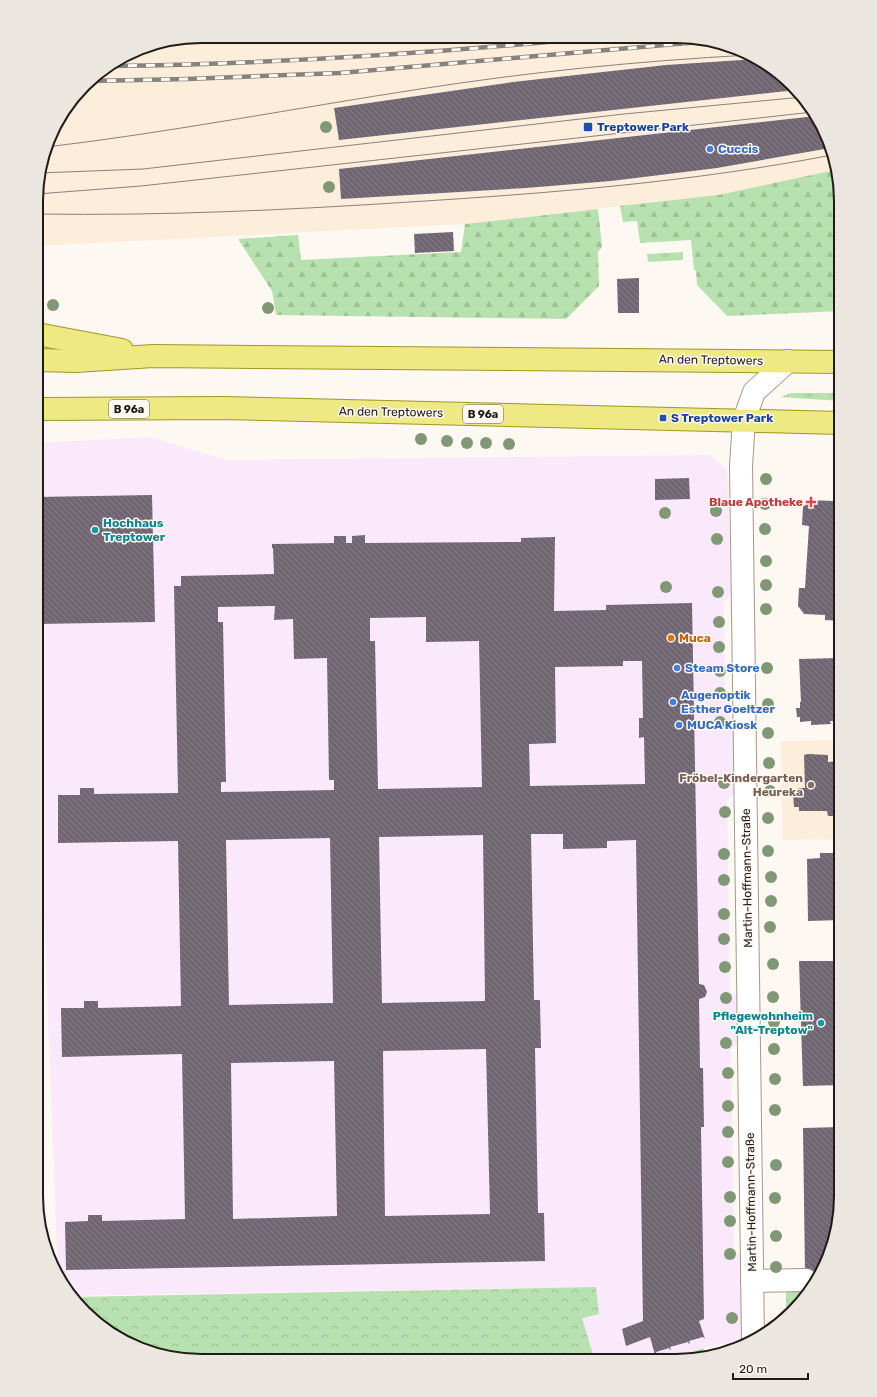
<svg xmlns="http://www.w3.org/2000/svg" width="877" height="1397" font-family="Rubik,sans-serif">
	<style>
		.commercial { fill: #fae9fa }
		.built { fill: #fdeddb }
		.grass { fill: url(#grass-tufts) }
		.forest { fill: url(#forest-firs) }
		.park { fill: url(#park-crowns) }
		.building { fill: url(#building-back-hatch); fill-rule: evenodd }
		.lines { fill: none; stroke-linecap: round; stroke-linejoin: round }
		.minor-casing { stroke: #a69889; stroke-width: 24 }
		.major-casing { stroke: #9f9726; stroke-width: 24 }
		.minor { stroke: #fff; stroke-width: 22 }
		.major { stroke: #eee982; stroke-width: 22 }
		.tram { stroke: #88827d; stroke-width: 1 }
		.rail-casing { stroke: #88827d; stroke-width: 4.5 }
		.rail { stroke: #fef8f2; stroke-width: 3; stroke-dasharray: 9; stroke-linecap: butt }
		.tree { fill: #819876 }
		.transit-dot { fill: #1a4fb4; stroke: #fef8f2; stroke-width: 1.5 }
		.shop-dot { fill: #3f7fe0; stroke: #fef8f2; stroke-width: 1.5 }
		.health-dot { fill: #e0444e; stroke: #fef8f2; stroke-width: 1.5 }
		.culture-dot { fill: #0f9aa8; stroke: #fef8f2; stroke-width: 1.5 }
		.food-dot { fill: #e8710a; stroke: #fef8f2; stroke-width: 1.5 }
		.education-dot { fill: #8d6e63; stroke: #fef8f2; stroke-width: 1.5 }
		.labels { text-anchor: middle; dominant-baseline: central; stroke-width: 3; stroke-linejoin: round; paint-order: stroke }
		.shield { fill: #fef8f2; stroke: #635d58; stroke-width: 1 }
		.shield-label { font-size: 11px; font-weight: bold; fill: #201b16 }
		.transit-label { font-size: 12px; font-weight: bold; fill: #164399; stroke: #fef8f2; text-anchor: start }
		.shop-label { font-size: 12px; font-weight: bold; fill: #366cbe; stroke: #fef8f2; text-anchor: start }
		.street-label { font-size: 12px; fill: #201b16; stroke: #fef8f2 }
		.health-label { font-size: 12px; font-weight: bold; fill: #be3a42; stroke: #fef8f2; text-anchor: end }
		.culture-label { font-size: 12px; font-weight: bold; fill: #0d838f; stroke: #fef8f2; text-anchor: start }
		.food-label { font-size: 12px; font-weight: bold; fill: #c56008; stroke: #fef8f2; text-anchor: start }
		.education-label { font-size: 12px; font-weight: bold; fill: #785e54; stroke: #fef8f2; text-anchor: end }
		.rim { fill: none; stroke: #201b16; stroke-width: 2 }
	</style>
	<defs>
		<pattern id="grass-tufts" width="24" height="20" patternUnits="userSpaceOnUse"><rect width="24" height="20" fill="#b7e1af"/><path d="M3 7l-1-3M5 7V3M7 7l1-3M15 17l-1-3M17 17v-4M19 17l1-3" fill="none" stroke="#9dc096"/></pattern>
		<pattern id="forest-firs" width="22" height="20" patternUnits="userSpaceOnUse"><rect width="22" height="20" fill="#b7e1af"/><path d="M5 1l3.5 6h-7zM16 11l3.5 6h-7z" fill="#9dc096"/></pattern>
		<pattern id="park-crowns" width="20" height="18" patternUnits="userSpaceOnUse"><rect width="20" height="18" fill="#b7e1af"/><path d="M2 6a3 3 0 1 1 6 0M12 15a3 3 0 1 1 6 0" fill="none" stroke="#9dc096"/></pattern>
		<pattern id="building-back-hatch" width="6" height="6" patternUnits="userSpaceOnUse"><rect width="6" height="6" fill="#706573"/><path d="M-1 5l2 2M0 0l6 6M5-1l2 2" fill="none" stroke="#877f88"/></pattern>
	</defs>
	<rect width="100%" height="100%" fill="#fef8f2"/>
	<polygon class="commercial" points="151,437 225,460 710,455 727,469 731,594 724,602 725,711 733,721 734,794 727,800 730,990 737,997 738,1041 731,1049 734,1250 742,1257 743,1340 703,1348 672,1358 671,1355 655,1361 595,1361 582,1318 599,1314 596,1287 70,1296 58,1275 37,729 37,443"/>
	<g class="built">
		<polygon points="372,36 698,37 739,49 777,70 807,101 829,138 835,170 718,195 465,224 37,246 37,180 53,128 92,77 138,48 160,44"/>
		<polygon points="841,740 841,839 782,840 781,741"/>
	</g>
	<g class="grass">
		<polygon points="683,252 683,260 648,262 647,254"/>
		<polygon points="791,393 841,393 841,401 781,397"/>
	</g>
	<g class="forest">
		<polygon points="835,170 841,201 841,311 727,316 697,285 696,270 694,270 691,240 640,243 637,221 623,222 620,206 718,195"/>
		<polygon points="598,209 602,247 598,252 599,286 566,319 276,315 272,291 238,239 298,235 301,260 461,252 465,224"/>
	</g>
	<g class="park">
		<polygon points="201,36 368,36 160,44"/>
		<polygon points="812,1286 807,1296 786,1317 786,1287"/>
		<polygon points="596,1287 599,1314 582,1318 595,1361 180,1360 138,1348 100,1327 71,1297"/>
		<polygon points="703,1348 706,1355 676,1361 655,1361 671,1355 672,1358"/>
	</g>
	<g class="building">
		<polygon points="757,59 777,70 796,90 339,140 334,108 513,82 666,65"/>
		<polygon points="816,116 829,138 830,148 717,168 611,181 526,188 341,199 339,169"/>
		<polygon points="453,232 454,251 415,253 414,234"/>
		<polygon points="639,278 639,313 618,313 617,279"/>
		<polygon points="689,478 690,499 655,500 655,479"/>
		<polygon points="152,495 155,622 37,624 37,497"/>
		<polygon points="833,498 841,498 841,621 825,620 825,615 804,614 798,606 799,588 805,588 809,526 802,525 803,507 810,500 833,501"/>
		<path d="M 365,535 L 365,543 L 521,542 L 521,538 L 555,537 L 554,611 L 606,610 L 606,605 L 692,603 L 699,984 L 704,985 L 707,992 L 705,997 L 699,999 L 700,1068 L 703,1068 L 704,1127 L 701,1127 L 704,1319 L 699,1321 L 705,1339 L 703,1337 L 689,1341 L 690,1343 L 689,1344 L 688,1342 L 670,1347 L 671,1349 L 670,1350 L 669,1348 L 656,1352 L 657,1354 L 655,1355 L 650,1337 L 626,1346 L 622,1329 L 643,1321 L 636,840 L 607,841 L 607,848 L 563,849 L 563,834 L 531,834 L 534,1000 L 540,1000 L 541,1048 L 535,1048 L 538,1213 L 544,1213 L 545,1261 L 66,1270 L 65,1222 L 88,1221 L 88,1215 L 102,1215 L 102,1221 L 185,1219 L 182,1054 L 62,1057 L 61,1008 L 84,1008 L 84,1001 L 98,1001 L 98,1008 L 181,1006 L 178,841 L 58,843 L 58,795 L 80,795 L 80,788 L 94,788 L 94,794 L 178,793 L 174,586 L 181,586 L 181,576 L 274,574 L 273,548 L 272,548 L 272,544 L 334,543 L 334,536 L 346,536 L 346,543 L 352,543 L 352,536 ZM 275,606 L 274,620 L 293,619 L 294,659 L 327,658 L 329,780 L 334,780 L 334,790 L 221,792 L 221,782 L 226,782 L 223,622 L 218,622 L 218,607 ZM 426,617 L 426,642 L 479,641 L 482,787 L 378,789 L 375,641 L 370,641 L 370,618 ZM 623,661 L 642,661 L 643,718 L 639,718 L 639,738 L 644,737 L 645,784 L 530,786 L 529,744 L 556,743 L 555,667 L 623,666 ZM 483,835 L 485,1001 L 382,1003 L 379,837 ZM 330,838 L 333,1003 L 229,1005 L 226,840 ZM 486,1049 L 490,1214 L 385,1216 L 383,1051 ZM 334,1061 L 337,1216 L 233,1219 L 231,1063 Z"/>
		<polygon points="840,658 841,721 830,721 831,724 811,725 811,721 800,722 800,717 797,717 796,708 800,708 800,702 801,702 799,659"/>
		<polygon points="808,754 828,755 828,762 841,761 841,816 828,816 827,811 799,811 799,807 794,807 793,793 798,793 798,788 805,788 804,755"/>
		<polygon points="820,853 838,853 838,858 841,858 841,920 808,921 807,859 820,858"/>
		<polygon points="799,961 841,961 841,1085 803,1086"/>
		<polygon points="841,1127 841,1207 832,1249 820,1273 805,1273 803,1128"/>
	</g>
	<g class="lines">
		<defs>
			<g id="minor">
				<polyline points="752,1281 806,1280"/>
				<polyline points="753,1340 741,466 744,420 754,392 788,361"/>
			</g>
			<g id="major">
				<polyline points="37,334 122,350"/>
				<polyline points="37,360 76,361 153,356 841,362"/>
				<polyline points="37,409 221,408 841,423"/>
			</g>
		</defs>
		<use href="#minor" class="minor-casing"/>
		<use href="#major" class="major-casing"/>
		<use href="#minor" class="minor"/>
		<use href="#major" class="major"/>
		<g class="tram">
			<path d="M 47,147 C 172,132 296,108 420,89 C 529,72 639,61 750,55"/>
			<polyline points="39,173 143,169 624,114 803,97"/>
			<polyline points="37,194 141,186 813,112"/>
			<path d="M 37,214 C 162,216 286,210 410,202 C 552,193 692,182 832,155"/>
		</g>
		<defs>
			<g id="rail">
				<path d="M 110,66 C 274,64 437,53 600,37"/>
				<polyline points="89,81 187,79 340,73 711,41"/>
			</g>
		</defs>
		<use href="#rail" class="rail-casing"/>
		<use href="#rail" class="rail"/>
	</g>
	<g class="tree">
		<circle cx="326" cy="127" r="6"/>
		<circle cx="329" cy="187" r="6"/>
		<circle cx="53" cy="305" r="6"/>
		<circle cx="268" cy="308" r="6"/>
		<circle cx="421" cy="439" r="6"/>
		<circle cx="447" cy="441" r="6"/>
		<circle cx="467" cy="443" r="6"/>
		<circle cx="486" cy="443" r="6"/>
		<circle cx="509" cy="444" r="6"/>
		<circle cx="766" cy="479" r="6"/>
		<circle cx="765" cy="504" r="6"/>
		<circle cx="716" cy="511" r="6"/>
		<circle cx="665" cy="513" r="6"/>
		<circle cx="765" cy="529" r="6"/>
		<circle cx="717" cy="539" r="6"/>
		<circle cx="766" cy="561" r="6"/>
		<circle cx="766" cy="585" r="6"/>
		<circle cx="666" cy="587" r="6"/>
		<circle cx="718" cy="592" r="6"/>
		<circle cx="766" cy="609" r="6"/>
		<circle cx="719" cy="622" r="6"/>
		<circle cx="719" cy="647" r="6"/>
		<circle cx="767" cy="668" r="6"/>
		<circle cx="720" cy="671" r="6"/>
		<circle cx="720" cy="693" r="6"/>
		<circle cx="768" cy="704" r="6"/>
		<circle cx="720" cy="722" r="6"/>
		<circle cx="768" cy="733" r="6"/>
		<circle cx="769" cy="763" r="6"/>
		<circle cx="724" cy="783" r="6"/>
		<circle cx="770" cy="791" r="6"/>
		<circle cx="725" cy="812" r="6"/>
		<circle cx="768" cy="818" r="6"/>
		<circle cx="768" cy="851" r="6"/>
		<circle cx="724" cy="854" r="6"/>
		<circle cx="771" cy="877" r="6"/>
		<circle cx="724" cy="880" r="6"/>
		<circle cx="771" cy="901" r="6"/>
		<circle cx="724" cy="914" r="6"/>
		<circle cx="770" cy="927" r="6"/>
		<circle cx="724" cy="939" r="6"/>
		<circle cx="773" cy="964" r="6"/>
		<circle cx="725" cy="967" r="6"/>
		<circle cx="773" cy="997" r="6"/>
		<circle cx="726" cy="998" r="6"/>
		<circle cx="774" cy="1022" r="6"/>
		<circle cx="726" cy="1043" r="6"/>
		<circle cx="774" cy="1049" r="6"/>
		<circle cx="728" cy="1073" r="6"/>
		<circle cx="775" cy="1079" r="6"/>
		<circle cx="728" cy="1106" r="6"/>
		<circle cx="775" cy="1110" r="6"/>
		<circle cx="728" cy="1132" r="6"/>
		<circle cx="728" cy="1162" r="6"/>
		<circle cx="776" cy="1165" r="6"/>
		<circle cx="730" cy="1197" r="6"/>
		<circle cx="775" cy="1198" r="6"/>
		<circle cx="730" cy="1221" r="6"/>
		<circle cx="776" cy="1236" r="6"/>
		<circle cx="730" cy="1254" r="6"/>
		<circle cx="776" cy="1267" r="6"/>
		<circle cx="732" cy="1318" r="6"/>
	</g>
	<g class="transit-dot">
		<rect x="583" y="122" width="10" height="10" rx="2"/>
		<rect x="659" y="414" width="8" height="8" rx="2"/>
	</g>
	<g class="shop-dot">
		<circle cx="710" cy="149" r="4"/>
		<circle cx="677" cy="668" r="4"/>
		<circle cx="673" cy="702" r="4"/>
		<circle cx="679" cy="725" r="4"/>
	</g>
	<path class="health-dot" d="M809 496h4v4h4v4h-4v4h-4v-4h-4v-4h4z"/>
	<g class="culture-dot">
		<circle cx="95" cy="530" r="4"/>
		<circle cx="821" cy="1023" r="4"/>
	</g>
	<circle class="food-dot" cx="671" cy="638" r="4"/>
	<circle class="education-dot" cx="811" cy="785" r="4"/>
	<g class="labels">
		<g class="shield">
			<rect x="109" y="400" width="40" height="18" rx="3"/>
			<rect x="463" y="405" width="40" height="18" rx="3"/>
		</g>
		<g class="shield-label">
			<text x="129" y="409">B 96a</text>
			<text x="483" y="414">B 96a</text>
		</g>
		<g class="transit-label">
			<text x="597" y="127">Treptower Park</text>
			<text x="671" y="418">S Treptower Park</text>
		</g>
		<g class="shop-label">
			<text x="718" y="149">Cuccis</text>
			<text x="685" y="668">Steam Store</text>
			<text x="681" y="695">Augenoptik<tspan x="681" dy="14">Esther Goeltzer</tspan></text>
			<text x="687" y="725">MUCA Kiosk</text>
		</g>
		<g class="street-label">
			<text transform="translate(711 360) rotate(1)">An den Treptowers</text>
			<text transform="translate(391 412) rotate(1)">An den Treptowers</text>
			<text transform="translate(747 878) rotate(-91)">Martin-Hoffmann-Straße</text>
			<text transform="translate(751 1202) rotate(-91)">Martin-Hoffmann-Straße</text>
		</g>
		<g class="health-label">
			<text x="803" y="502">Blaue Apotheke</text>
		</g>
		<g class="culture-label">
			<text x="103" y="523">Hochhaus<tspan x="103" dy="14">Treptower</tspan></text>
			<text x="813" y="1016" text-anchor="end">Pflegewohnheim<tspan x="813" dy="14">"Alt-Treptow"</tspan></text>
		</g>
		<g class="food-label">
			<text x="679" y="638">Muca</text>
		</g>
		<g class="education-label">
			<text x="803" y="778">Fröbel-Kindergarten<tspan x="803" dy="14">Heureka</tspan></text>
		</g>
	</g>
	<path d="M0 0H877V1397H0ZM201 43H676A158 158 0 0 1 834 201V1196A158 158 0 0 1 676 1354H201A158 158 0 0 1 43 1196V201A158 158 0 0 1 201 43Z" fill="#ece6e0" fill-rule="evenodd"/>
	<path class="rim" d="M201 43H676A158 158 0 0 1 834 201V1196A158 158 0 0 1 676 1354H201A158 158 0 0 1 43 1196V201A158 158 0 0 1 201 43Z"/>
	<path d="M733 1373v6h75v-6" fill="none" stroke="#201b16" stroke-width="2"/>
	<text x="739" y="1373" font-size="12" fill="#201b16" stroke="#fef8f2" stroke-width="3" paint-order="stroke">20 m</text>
</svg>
